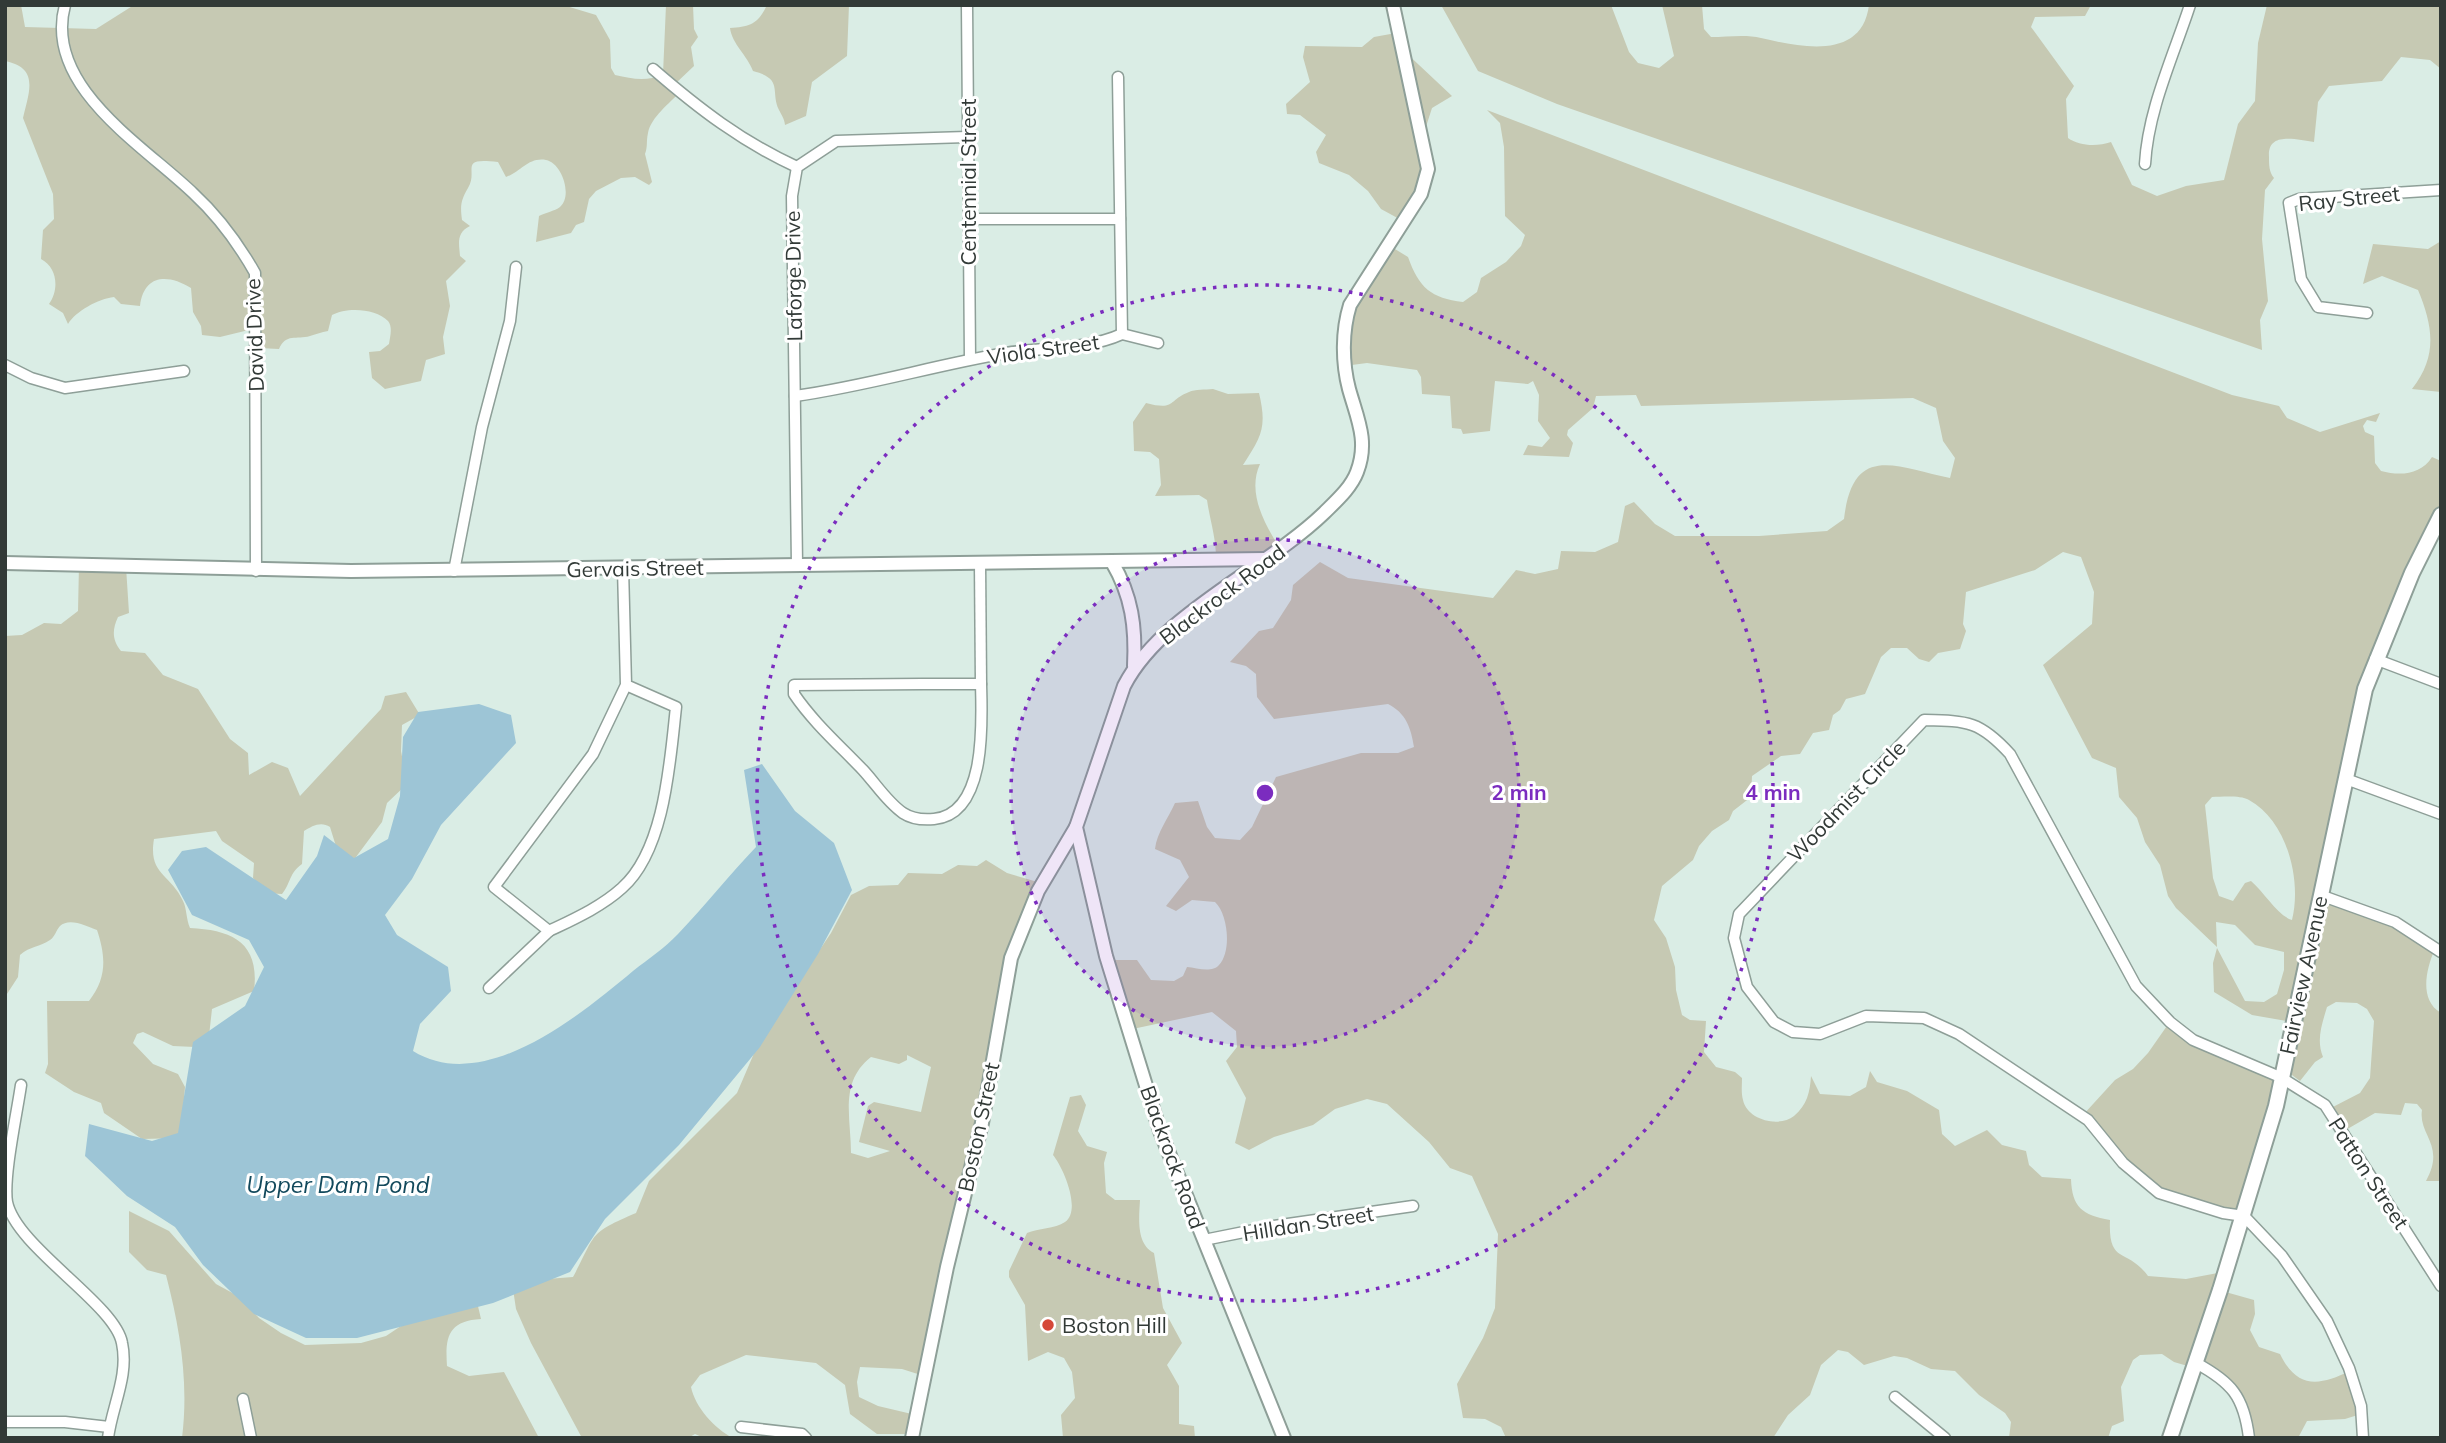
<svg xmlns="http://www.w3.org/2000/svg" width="2446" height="1443" font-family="Mulish,sans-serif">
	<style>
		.green { fill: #c6c9b3; fill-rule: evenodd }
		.water { fill: #9dc5d6 }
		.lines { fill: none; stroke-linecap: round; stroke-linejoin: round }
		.minor-casing { stroke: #8e9f98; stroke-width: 13 }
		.tertiary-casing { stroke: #8e9f98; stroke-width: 16 }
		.secondary-casing { stroke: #8e9f98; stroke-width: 18 }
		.minor { stroke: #fff; stroke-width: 10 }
		.tertiary { stroke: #fff; stroke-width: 12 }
		.secondary { stroke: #fff; stroke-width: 14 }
		.ring { fill: none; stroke: #7b2cbf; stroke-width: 3.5; stroke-dasharray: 3.5 7 }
		.poi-dot { fill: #d54838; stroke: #fff; stroke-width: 2.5 }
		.labels { text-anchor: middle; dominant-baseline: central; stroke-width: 6; stroke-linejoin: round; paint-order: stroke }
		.street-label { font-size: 21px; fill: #323a37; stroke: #fff }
		.poi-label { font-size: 21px; fill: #323a37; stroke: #fff; text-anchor: start }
		.water-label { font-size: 23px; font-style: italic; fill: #12495c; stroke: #fff }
		.centre { fill: #7b2cbf; stroke: #fff; stroke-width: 3.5 }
		.ring-label { font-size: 21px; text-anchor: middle; font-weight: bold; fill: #7b2cbf; stroke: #fff; stroke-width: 6; stroke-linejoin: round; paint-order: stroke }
	</style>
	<rect width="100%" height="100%" fill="#daede5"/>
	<g class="green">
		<path d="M 5,5 L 21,5 L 25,27 L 96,29 L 134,5 L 563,5 L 596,15 L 610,40 L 611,68 L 615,75 C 633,79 647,82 663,74 L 666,5 L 693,5 L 694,29 L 698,37 L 691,47 L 694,66 L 675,84 L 680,92 C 670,103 651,117 648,133 C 646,142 648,146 645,154 L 652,182 L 649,185 L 635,177 L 621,178 L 596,191 L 589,199 L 584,222 L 576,225 L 571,233 L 536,242 L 539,216 C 544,213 555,211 560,207 C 573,196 562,163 546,160 C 528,157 521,172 506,177 L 498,162 C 457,157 479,170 468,188 C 461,200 460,205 462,220 L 470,226 C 456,233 459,243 460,256 L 466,261 L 446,281 L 450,306 L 443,337 L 445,354 L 426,360 L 421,381 L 385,389 L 372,378 L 369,352 L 380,351 L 389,344 C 390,337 393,327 388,321 C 376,308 346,307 332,315 L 328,331 C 321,332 317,334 310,336 C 296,340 286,333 279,349 L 259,348 L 257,328 L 220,337 L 202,335 L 201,326 L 193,312 L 191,288 C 168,274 144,274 140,306 L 121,304 L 114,297 C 98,299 76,311 68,324 L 63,313 L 49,304 C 59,290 58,268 41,259 L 43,230 L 54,219 L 53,194 L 23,118 C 28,94 41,68 5,61 Z"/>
		<path d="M 767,5 L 849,5 L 847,56 L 812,82 L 806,116 L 785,125 C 784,118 782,116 779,110 C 770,91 784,79 753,71 C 747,55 732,44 730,28 C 750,27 758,24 767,5 Z"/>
		<path d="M 1441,5 L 1611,5 L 1629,52 L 1638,63 L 1659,68 L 1674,56 L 1662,5 L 1702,5 L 1704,29 L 1711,37 C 1727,37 1746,34 1761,38 C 1800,47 1862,61 1869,5 L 2091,5 L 2085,16 L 2035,17 L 2031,27 L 2074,86 L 2066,99 L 2068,138 C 2079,146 2097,147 2111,142 L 2132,185 L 2157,196 L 2186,186 L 2224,180 L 2238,124 L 2255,101 L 2258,43 L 2267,5 L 2441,5 L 2441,69 L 2430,60 L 2401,57 L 2382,81 L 2329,86 L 2318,102 L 2314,142 C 2297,140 2267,131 2269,157 C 2269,165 2269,172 2274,178 L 2265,190 L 2262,239 L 2268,301 L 2260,320 L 2262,350 L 1557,104 L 1478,71 Z"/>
		<polygon points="1396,33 1402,49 1452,96 1432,108 1423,136 1427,172 1403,221 1381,209 1368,191 1349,175 1319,163 1316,152 1326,135 1300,115 1287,114 1286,104 1310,82 1303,57 1305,46 1362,47 1374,37"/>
		<path d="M 1487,110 L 2232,395 L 2279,406 L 2287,418 L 2320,432 L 2380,413 L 2376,422 L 2367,420 L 2363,426 L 2365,432 L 2374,436 L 2375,463 L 2381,471 C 2400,476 2421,475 2432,457 L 2441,461 L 2441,514 L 2372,670 L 2321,892 L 2396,921 L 2434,951 C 2426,970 2419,1000 2441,1013 L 2441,1181 L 2426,1181 C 2446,1145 2418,1135 2422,1110 L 2417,1104 L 2405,1103 L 2401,1115 L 2375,1113 L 2344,1131 L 2329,1109 L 2360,1093 L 2370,1078 L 2374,1021 L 2367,1009 L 2357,1003 L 2336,1002 L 2327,1007 C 2322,1024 2316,1040 2323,1057 L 2315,1062 L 2300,1081 L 2288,1072 L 2244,1214 L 2162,1190 L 2132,1167 L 2083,1115 L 2115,1080 L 2133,1069 L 2148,1053 L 2169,1023 C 2200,1046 2245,1065 2283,1069 L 2292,1022 L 2252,1015 L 2214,992 L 2213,963 L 2217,948 L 2245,1001 L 2264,1002 L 2277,994 L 2284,970 L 2284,952 L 2255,945 L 2235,925 L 2216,922 L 2217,947 L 2176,908 L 2168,896 L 2160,865 L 2145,842 L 2137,818 L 2119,797 L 2116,768 L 2092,758 L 2043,665 L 2092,624 L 2094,592 L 2081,557 L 2063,552 L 2035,570 L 1966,592 L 1963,624 L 1966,631 L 1960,649 L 1938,653 L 1929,662 L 1919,659 L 1907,648 L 1891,648 L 1881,657 L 1865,694 L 1846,699 L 1840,710 L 1833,715 L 1829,730 L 1813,733 L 1800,754 L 1781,756 L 1752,776 L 1751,797 L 1733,811 L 1729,820 L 1712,831 L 1699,846 L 1693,860 L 1662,886 L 1654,920 L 1666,938 L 1675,967 L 1676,990 L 1682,1015 L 1690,1020 L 1706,1021 L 1704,1052 L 1716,1067 L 1735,1072 L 1742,1078 C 1742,1085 1741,1093 1743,1100 C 1747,1120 1779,1128 1794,1116 C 1807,1105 1810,1092 1811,1076 L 1820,1094 L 1850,1096 L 1866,1087 L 1870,1071 L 1877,1082 L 1907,1091 L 1939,1110 L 1942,1134 L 1955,1146 L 1987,1130 L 2002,1145 L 2026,1151 L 2029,1165 L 2042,1177 L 2071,1179 C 2072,1207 2082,1215 2110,1220 C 2108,1266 2127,1247 2148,1276 L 2186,1279 L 2223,1272 L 2222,1291 L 2254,1300 L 2255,1314 L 2250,1330 L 2259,1347 L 2280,1354 C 2297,1389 2319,1386 2350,1371 L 2361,1414 L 2345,1419 L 2307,1421 L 2298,1438 L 2249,1438 L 2222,1376 L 2174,1362 L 2162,1354 L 2140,1355 L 2133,1360 L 2121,1387 L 2124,1421 L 2112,1426 L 2108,1438 L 2009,1438 L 2011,1422 L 2005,1413 L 1979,1395 L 1955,1371 L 1931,1369 L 1907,1358 L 1894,1356 L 1864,1365 L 1848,1352 L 1838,1350 L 1821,1365 L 1810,1395 L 1788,1415 L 1773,1438 L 1506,1438 L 1501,1427 L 1485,1419 L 1463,1418 L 1457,1384 L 1483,1338 L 1495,1308 L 1498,1234 L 1472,1176 L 1450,1168 L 1429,1142 L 1387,1104 L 1367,1099 L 1335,1109 L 1313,1125 L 1274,1137 L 1249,1150 L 1235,1143 L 1246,1098 L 1226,1061 L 1237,1047 L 1236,1031 L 1212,1012 L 1128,1030 L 1109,960 L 1137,960 L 1151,980 L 1174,981 L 1183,976 L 1187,967 C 1197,968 1212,973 1219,965 C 1232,951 1228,914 1215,902 L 1192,900 L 1176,911 L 1166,906 L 1189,877 L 1180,860 L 1155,849 C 1157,832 1168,819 1175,803 L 1198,801 L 1207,827 L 1215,838 L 1240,840 L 1252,827 L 1276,777 L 1361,753 L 1398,753 L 1414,747 C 1411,728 1406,713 1388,704 L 1274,719 L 1257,697 L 1256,674 L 1246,666 L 1230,662 L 1259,631 L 1273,628 L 1291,600 L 1293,585 L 1320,562 L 1348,578 L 1493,598 L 1516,570 L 1535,574 L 1558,569 L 1561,551 L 1595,552 L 1618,542 L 1625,506 L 1634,502 L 1655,524 L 1675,536 L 1759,536 L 1827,531 L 1844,519 C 1853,442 1896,467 1950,478 L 1955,458 L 1943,441 L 1936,408 L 1913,398 L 1641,406 L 1636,395 L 1596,396 L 1593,408 L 1568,430 L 1567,435 L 1573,443 L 1569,457 L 1523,455 L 1528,445 L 1542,447 L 1550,438 L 1538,421 L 1539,395 L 1533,381 L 1528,384 L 1495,381 L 1490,431 L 1463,434 L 1461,429 L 1452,428 L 1450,396 L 1422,394 L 1421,377 L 1417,370 L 1367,363 L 1344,366 L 1343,326 L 1390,246 L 1408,257 C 1419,288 1431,298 1463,302 L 1477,292 L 1481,278 L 1506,262 L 1521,246 L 1525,235 L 1505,216 L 1504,147 L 1500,123 ZM 2212,797 C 2222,797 2240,795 2249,800 C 2287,821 2302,880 2292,920 C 2278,916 2264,892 2251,881 L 2245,883 L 2233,901 L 2219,896 L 2213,878 L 2205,805 Z"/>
		<path d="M 2441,241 L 2441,392 L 2412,389 C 2438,356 2433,326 2418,290 L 2382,276 L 2363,284 L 2373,244 L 2428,249 Z"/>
		<path d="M 1213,389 L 1228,394 L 1259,393 C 1267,427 1262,436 1243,465 L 1260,464 C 1247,492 1264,523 1279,547 L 1266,557 L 1216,558 C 1216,537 1210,521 1207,500 L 1199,495 L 1155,496 L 1161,485 L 1159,459 L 1150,452 L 1134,451 L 1133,422 L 1146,403 C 1176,411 1168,400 1189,392 C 1195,389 1205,390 1213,389 Z"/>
		<path d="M 79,565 L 126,567 L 129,613 L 118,617 C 112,630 112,640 121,651 L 145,653 L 163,675 L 198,689 L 230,739 L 248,753 L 249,775 L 272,762 L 288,768 L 300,796 L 381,709 L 385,696 L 406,692 L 420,715 L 402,725 L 401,751 L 407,784 L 387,803 L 382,822 L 353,861 L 339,856 L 330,827 C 321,821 312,826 304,831 L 302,864 C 289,873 291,883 282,894 L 265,893 L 253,878 L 254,863 L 222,841 L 216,831 L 154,839 C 148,875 170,873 183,901 C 187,909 186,919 190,928 C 233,930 260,943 254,991 L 212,1009 L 209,1036 L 195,1047 L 173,1046 L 143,1032 L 137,1034 L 133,1043 L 153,1064 L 178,1074 L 185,1087 L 181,1138 L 142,1139 L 104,1113 L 101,1103 L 74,1092 L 45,1073 L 48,1064 L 47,1001 L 89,1001 C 107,978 106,957 97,930 C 87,926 69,917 60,926 C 56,930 55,937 50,940 C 40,947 30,946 20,955 L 18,977 L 5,997 L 5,636 L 22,635 L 44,623 L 61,624 L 78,611 Z"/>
		<path d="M 986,860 L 1007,873 L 1041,883 L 1011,957 L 924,1376 L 902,1369 L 860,1367 L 857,1382 L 859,1397 L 878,1406 L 916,1415 L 912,1434 L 877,1434 L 850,1414 L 845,1385 L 816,1363 L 746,1355 L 700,1375 L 691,1387 C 695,1407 715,1429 733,1438 L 704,1438 L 695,1434 L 688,1438 L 582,1438 L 531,1343 L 516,1309 L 513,1289 L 534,1280 L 573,1277 C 597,1233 587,1234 636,1213 L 649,1181 L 737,1093 L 761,1037 L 831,933 L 851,895 L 869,886 L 898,885 L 908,873 L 942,874 L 958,865 L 977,866 ZM 907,1055 L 931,1067 L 921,1112 L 874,1102 L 868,1106 L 859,1142 L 890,1151 L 868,1158 L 851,1153 C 851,1118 839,1082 871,1057 L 899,1064 L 907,1060 Z"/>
		<path d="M 1081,1095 L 1086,1105 L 1078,1131 L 1087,1146 L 1107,1152 L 1104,1163 L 1106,1193 L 1115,1200 L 1140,1200 C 1139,1218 1136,1244 1154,1253 L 1163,1308 L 1182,1343 L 1167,1365 L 1179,1386 L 1179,1424 L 1194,1426 L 1195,1438 L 1063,1438 L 1061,1415 L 1075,1398 L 1072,1372 L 1064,1358 L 1048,1352 L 1028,1361 L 1025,1305 L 1009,1277 L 1009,1271 L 1027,1233 C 1038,1228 1055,1229 1065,1222 C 1082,1210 1063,1167 1053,1155 L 1070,1097 Z"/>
		<path d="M 129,1211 L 169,1231 L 216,1284 L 238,1296 L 259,1318 L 281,1333 L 305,1345 L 361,1343 L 386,1336 L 419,1314 L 477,1302 L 481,1319 C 448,1321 445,1337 447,1366 L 469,1376 L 504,1372 L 539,1438 L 182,1438 C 189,1382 180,1329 166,1275 L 147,1270 L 129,1252 Z"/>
	</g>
	<path class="water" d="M 479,704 L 511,715 L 516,743 L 441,825 L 412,879 L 385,915 L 397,935 L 448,967 L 451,991 L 420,1024 L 413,1051 C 484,1095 579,1016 633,971 C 648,959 665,948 678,934 C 705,906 729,875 756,847 L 744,770 L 762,764 L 795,811 L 834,843 L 852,890 L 818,954 L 760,1047 L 679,1145 L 605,1219 L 570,1272 L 493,1303 L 357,1338 L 306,1338 L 254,1314 L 203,1265 L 175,1227 L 127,1196 L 85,1156 L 89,1124 L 152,1141 L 178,1133 L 193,1042 L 245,1006 L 264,967 L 249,940 L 192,915 L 168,870 L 182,851 L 206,847 L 286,900 L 317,856 L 324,835 L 354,858 L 388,839 L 400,796 L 403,737 L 418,712 Z"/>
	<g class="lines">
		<defs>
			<g id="minor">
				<path d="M 65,5 C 43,86 143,145 193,193 C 219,217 238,243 255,273 L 256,571"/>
				<polyline points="967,5 970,359"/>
				<path d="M 653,69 C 698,108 742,142 797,167"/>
				<polyline points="1118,77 1122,334"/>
				<path d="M 2145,164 C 2148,110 2173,57 2190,5"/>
				<polyline points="969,219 1120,219"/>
				<polyline points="2367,313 2318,307 2301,279 2289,203 2299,199 2441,190"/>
				<polyline points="1122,334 1158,343"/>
				<polyline points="5,365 31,378 65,388 184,371"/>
				<path d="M 795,396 C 867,386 935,365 1006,353 C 1043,347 1087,350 1122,334"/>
				<polyline points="980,563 981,684"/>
				<polyline points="797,564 792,196 797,167 836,141 967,137"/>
				<path d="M 623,568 L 626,685 L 593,754 L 494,887 L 549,931 C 574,919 601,907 622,888 C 665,850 670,761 676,707 L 626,685"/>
				<polyline points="454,571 482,427 510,321 516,267"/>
				<polyline points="2375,659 2441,684"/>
				<path d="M 923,684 L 981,684 C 982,722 987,814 934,819 C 923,820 912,819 903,813 C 887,802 876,784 863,770 C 839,745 813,722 794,694 L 794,685 Z"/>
				<polyline points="2346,779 2441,814"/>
				<polyline points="2320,895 2395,922 2441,952"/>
				<polyline points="489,988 549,931"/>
				<path d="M 21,1085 C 17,1113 3,1177 7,1202 C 16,1247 115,1304 122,1343 C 129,1376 112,1406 108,1438"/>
				<polyline points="1204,1240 1274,1226 1413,1206"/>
				<path d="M 2196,1363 C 2231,1382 2244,1396 2249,1438"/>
				<polyline points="1895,1397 1945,1438"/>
				<polyline points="243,1399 251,1438"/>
				<polyline points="5,1422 65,1422 109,1427"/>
				<polyline points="741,1427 802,1434 806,1438"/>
				<path d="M 2363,1438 L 2361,1406 L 2349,1368 L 2327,1321 L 2282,1256 L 2244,1216 L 2223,1213 L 2159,1193 L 2123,1163 L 2088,1120 L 1959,1034 L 1924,1018 L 1866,1016 L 1820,1034 L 1793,1032 L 1774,1022 L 1747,987 L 1734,938 L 1739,914 L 1924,720 C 1968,721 1980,721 2010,754 L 2136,986 L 2170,1022 L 2193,1040 L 2280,1077 L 2325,1105 L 2441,1286"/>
			</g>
			<g id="tertiary">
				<path d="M 1112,562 C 1132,596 1136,627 1134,666"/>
				<polyline points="5,563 351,571 1265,559"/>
				<polyline points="912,1438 947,1267 982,1123 1011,958 1038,891 1076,827"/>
				<path d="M 1284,1438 L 1160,1131 L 1106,956 L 1076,827 L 1124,686 C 1161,614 1266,569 1324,513 C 1336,501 1351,488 1357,472 C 1369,441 1357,418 1349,389 C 1342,362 1342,331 1350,305 L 1421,194 L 1428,169 L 1393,5"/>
			</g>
			<polyline id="secondary" points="2170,1438 2220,1290 2276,1106 2365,689 2412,573 2441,515"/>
		</defs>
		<use href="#minor" class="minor-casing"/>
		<use href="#tertiary" class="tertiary-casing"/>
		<use href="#secondary" class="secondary-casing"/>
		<use href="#minor" class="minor"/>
		<use href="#tertiary" class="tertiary"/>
		<use href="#secondary" class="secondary"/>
	</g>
	<circle cx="1265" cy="793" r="254" fill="#7b2cbf" fill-opacity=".12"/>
	<g class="ring">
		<circle cx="1265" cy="793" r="254"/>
		<circle cx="1265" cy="793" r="508"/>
	</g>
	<circle class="poi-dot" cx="1048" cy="1325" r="7"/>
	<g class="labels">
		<g class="street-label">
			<text transform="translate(968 182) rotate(-90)">Centennial Street</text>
			<text transform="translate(2349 198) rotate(-6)">Ray Street</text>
			<text transform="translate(793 276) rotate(-91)">Laforge Drive</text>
			<text transform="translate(254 335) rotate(-92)">David Drive</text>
			<text transform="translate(1043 349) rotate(-8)">Viola Street</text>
			<text transform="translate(635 568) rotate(-1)">Gervais Street</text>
			<text transform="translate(1222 594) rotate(-37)">Blackrock Road</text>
			<text transform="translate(1846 801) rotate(-46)">Woodmist Circle</text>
			<text transform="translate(2303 975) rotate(-78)">Fairview Avenue</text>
			<text transform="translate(978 1127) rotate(-78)">Boston Street</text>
			<text transform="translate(1173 1157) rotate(70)">Blackrock Road</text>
			<text transform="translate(2369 1173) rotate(57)">Patton Street</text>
			<text transform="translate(1308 1223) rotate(-9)">Hilldan Street</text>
		</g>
		<g class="poi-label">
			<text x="1062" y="1325">Boston Hill</text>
		</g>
		<g class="water-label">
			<text x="338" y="1184">Upper Dam Pond</text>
		</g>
	</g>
	<circle cx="1265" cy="793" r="10" class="centre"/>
	<g class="ring-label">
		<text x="1519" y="800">2 min</text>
		<text x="1773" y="800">4 min</text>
	</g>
	<rect width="2446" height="1443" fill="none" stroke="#323a37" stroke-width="14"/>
</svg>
